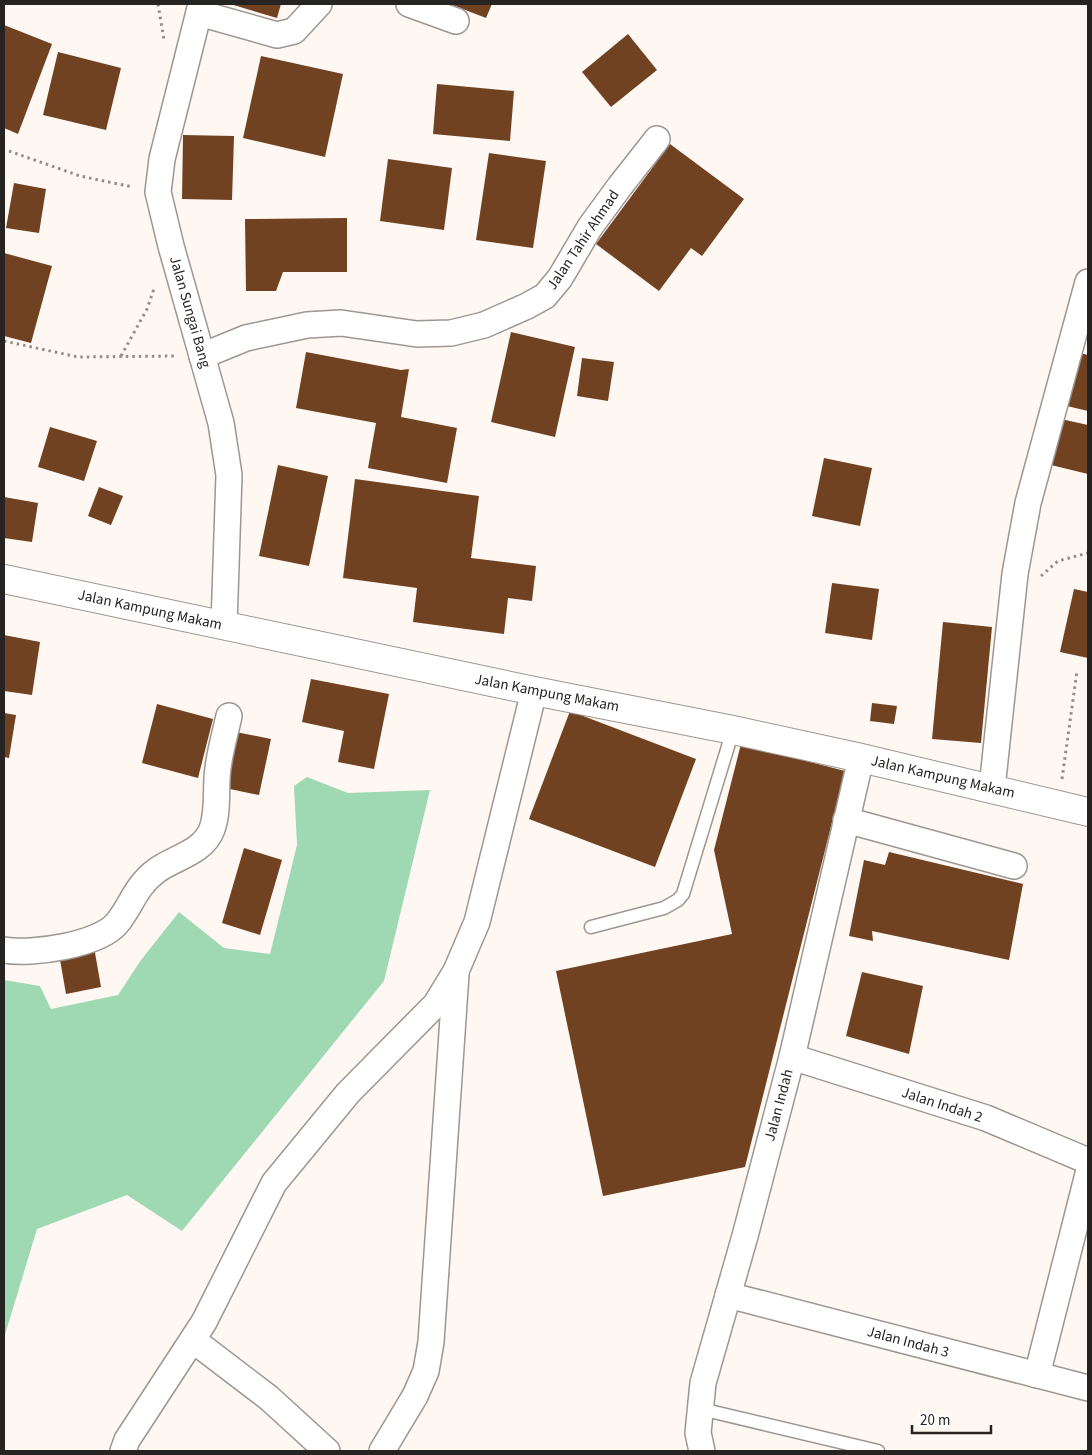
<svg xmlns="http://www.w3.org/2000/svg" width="1092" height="1455" font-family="'Source Sans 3',sans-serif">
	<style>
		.forest { fill: #9ed9b4 }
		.building { fill: #714222 }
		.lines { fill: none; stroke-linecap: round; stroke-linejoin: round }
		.service-casing { stroke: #9d9793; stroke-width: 15 }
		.minor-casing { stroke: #9d9793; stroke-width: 28 }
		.tertiary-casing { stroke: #9d9793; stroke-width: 30 }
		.path { stroke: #928e8a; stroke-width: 3; stroke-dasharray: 2.5 4; stroke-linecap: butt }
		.service { stroke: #fff; stroke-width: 12 }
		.minor { stroke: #fff; stroke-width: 25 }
		.tertiary { stroke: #fff; stroke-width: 28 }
		.labels { text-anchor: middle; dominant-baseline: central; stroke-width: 5; stroke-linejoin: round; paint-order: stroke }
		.street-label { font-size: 15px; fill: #262422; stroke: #fff }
	</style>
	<rect width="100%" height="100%" fill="#fef7f2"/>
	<polygon class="forest" points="307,777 348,793 430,790 384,981 182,1231 127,1195 37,1229 4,1338 4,980 40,986 51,1009 118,995 141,960 179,912 224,948 270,954 297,845 294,786"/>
	<g class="building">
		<polygon points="230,4 281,4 277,18"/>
		<polygon points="450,4 492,4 486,18"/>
		<polygon points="4,25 52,44 18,134 4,128"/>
		<polygon points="628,34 657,70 611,107 582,72"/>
		<polygon points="58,52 121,68 106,130 43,115"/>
		<polygon points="261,56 343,74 325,157 243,138"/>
		<polygon points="437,84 514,91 510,141 433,134"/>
		<polygon points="183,135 234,136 232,200 182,199"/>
		<polygon points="670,144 744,199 702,256 691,248 659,291 596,244"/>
		<polygon points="489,153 546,161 533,248 476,240"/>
		<polygon points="388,159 452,168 444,230 380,221"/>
		<polygon points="14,183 46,189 39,233 6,228"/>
		<polygon points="347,218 347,272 283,272 276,291 246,291 245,219"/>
		<polygon points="4,253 52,266 31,343 4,336"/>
		<polygon points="511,332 575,347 555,437 491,422"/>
		<polygon points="306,352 401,370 409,369 401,417 457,428 447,483 368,468 376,423 296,408"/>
		<polygon points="1080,353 1088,355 1088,411 1067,406"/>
		<polygon points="582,358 614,362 608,401 577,396"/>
		<polygon points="1061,419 1088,425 1088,474 1051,465"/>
		<polygon points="50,427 97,441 84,481 38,467"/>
		<polygon points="824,458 872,468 860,526 812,516"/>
		<polygon points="278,465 328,476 309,566 259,556"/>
		<polygon points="355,479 479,496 471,558 536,566 532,601 508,598 504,634 413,622 417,588 343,578"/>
		<polygon points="99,487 123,496 111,525 88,516"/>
		<polygon points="4,497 38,503 32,542 4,538"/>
		<polygon points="832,583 879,589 872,640 825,633"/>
		<polygon points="1074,589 1088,592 1088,658 1060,652"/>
		<polygon points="943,622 992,627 981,743 932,739"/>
		<polygon points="4,635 40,642 32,695 4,691"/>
		<polygon points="311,679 389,694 374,769 338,762 344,731 302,722"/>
		<polygon points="872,703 897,706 894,724 870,721"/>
		<polygon points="157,704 213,719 198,778 142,763"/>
		<polygon points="570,711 696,759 655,867 529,819"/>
		<polygon points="4,713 16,715 9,758 4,757"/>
		<polygon points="236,732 271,739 259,795 225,788"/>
		<polygon points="741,744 845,771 745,1167 603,1196 556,971 732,934 714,850"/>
		<polygon points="244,848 282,860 260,935 222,923"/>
		<polygon points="889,852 1023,884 1009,960 872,931 873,941 849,936 864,860 885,865"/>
		<polygon points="94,947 101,987 66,994 59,954"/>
		<polygon points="862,972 923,986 909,1054 846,1036"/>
	</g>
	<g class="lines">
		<defs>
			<g id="service">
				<polyline points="591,927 664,908 678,900 683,894 733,730"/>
				<polyline points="701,1409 878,1451"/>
			</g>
			<g id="minor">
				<polyline points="201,4 162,159 158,192 171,246 221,423 229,475 224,625"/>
				<polyline points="409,4 456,21"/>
				<polyline points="199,13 277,35 294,31 319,4"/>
				<polyline points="202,356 246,338 307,325 341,323 417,334 451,333 484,325 527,306 545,296 560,278 590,227 620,186 657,139"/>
				<polyline points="992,788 1015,574 1028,503 1088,282"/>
				<polyline points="846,820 1014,866"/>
				<path d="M 4,950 C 31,955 101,945 118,922 C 132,904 136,886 156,871 C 175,857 203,853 212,829 C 219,810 215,788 218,768 C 220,751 225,734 229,716"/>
				<polyline points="792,1057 986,1118 1088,1161"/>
				<polyline points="728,1295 1088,1388"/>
				<polyline points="193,1340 269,1398 327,1451"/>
				<polyline points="1037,1375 1088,1174"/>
				<polyline points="123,1451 127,1440 204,1322 274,1183 348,1093 436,1004 456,971 477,922 534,691"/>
				<polyline points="382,1451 415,1396 426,1371 431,1342 456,974"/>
				<polyline points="702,1451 698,1433 703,1383 745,1236 792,1057 861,758"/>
			</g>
			<polyline id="tertiary" points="4,579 534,691 733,730 861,758 1088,812"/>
		</defs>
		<use href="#service" class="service-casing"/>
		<use href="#minor" class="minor-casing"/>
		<use href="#tertiary" class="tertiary-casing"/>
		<g class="path">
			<polyline points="158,4 164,40"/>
			<polyline points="9,151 80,176 133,187"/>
			<polyline points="4,341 78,357 176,356"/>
			<polyline points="121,356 147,309 155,286"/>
			<polyline points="1041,576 1058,561 1088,553"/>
			<polyline points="1062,779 1077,671"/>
		</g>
		<use href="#service" class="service"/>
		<use href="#minor" class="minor"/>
		<use href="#tertiary" class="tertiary"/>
	</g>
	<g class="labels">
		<g class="street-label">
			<text transform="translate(583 240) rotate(-56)">Jalan Tahir Ahmad</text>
			<text transform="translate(190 312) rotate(74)">Jalan Sungai Bang</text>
			<text transform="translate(150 610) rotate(12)">Jalan Kampung Makam</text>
			<text transform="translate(547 693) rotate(11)">Jalan Kampung Makam</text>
			<text transform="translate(943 777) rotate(13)">Jalan Kampung Makam</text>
			<text transform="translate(779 1105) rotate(-75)">Jalan Indah</text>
			<text transform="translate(942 1105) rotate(18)">Jalan Indah 2</text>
			<text transform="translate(908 1342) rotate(15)">Jalan Indah 3</text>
		</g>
	</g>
	<rect width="1092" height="1455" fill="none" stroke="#262422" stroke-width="10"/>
	<path d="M912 1425v8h79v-8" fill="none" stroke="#262422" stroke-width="2.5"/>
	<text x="920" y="1425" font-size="15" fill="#262422" stroke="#ffffff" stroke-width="4" paint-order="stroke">20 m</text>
</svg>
